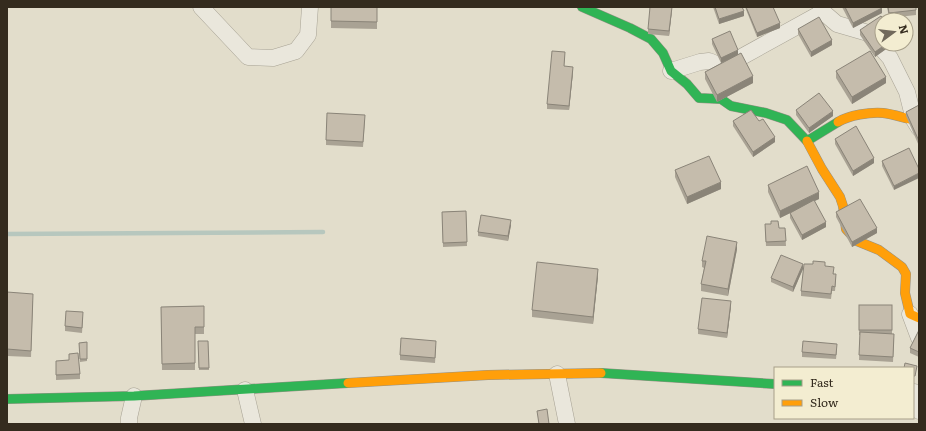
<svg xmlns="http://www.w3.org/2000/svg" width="926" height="431" font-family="Literata,serif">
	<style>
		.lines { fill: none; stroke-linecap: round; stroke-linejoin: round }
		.stream { stroke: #b7c7be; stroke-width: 4.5 }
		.street-casing { stroke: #a7a294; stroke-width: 17 }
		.fast-casing { stroke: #969185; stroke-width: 10 }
		.slow-casing { stroke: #969185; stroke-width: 10 }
		.street { stroke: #eae7dc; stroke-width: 16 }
		.fast { stroke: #30b455; stroke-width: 9 }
		.slow { stroke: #ff9f0a; stroke-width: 9 }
		.wall { fill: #a9a294 }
		.shaded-wall { fill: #8a8478 }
		.building { fill: #c5bcac; stroke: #8a8478 }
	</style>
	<rect width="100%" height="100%" fill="#e2ddcb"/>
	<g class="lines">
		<polyline class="stream" points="7,234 323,232"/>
		<defs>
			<g id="street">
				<polyline points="201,7 248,57 273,58 296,51 308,35 310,7"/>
				<polyline points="821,7 823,12 837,24 868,33 890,58 907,92 914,120 919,128"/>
				<polyline points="671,71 700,62 709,61 721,66 736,60 823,12"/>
				<polyline points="910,314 919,338"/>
				<polyline points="557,374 567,424"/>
				<polyline points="245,390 253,424"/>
				<polyline points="914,392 919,411"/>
				<polyline points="129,424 129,418 134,396"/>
			</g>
			<g id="fast">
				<polyline points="582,7 630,28 651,39 663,53 671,71 687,84 699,98 721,99 731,106 766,113 787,120 807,141 838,122"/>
				<polyline points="601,373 775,384"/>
				<polyline points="7,399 134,396 348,383"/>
			</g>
			<g id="slow">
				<path d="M 838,122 C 849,115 870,112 883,113 C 893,114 904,118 914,120"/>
				<polyline points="807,141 822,169 840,197 843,206 846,229 857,241 879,250 902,267 906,274 905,293 910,314 919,318"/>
				<polyline points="348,383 488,375 601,373"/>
			</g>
		</defs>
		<use href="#street" class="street-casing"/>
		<use href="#fast" class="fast-casing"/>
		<use href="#slow" class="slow-casing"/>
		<use href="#street" class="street"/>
		<use href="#fast" class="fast"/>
		<use href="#slow" class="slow"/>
	</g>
	<g class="wall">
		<polygon points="331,7 377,7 377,29 331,28"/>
		<polygon points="713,7 742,7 744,16 719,24"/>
		<polygon points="745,7 773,7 780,28 757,37"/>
		<polygon points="842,7 881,7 882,13 853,28"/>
		<polygon points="887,7 916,7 916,15 889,18"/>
		<polygon points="672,10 669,36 648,34 648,29"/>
		<polygon points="798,29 832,45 811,57 798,34"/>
		<polygon points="860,30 882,44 893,44 875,57 860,35"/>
		<polygon points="712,39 738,54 753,83 717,102 705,79 705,72 721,63 712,44"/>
		<polygon points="565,57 564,66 573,72 569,110 547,109 547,104"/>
		<polygon points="836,71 886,83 852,104 836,78"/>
		<polygon points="919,105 919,146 906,116 906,112"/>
		<polygon points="796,110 833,116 809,133 796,115"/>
		<polygon points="365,120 363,147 326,145 326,140"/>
		<polygon points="733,121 759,121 775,142 753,157 733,126"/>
		<polygon points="835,139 874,163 853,176 835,144"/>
		<polygon points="909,148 894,190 882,166 882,161"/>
		<polygon points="675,170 721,189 687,204 675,177"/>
		<polygon points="768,185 819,199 814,201 826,227 802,240 790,218 790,213 780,218 768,192"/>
		<polygon points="466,211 467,246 443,247 442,212"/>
		<polygon points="836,212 877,233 852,247 836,217"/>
		<polygon points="765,224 779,228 785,228 786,246 766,246"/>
		<polygon points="511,225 508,241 478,236 478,232"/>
		<polygon points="737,249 728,296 701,291 701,284 704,268 702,267 702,261"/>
		<polygon points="813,264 825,266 834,274 836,279 835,291 832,291 831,299 801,296 801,291"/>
		<polygon points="803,269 793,292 771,282 771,278"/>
		<polygon points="598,276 593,324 532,317 532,310"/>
		<polygon points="7,292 33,301 31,357 7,356"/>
		<polygon points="859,305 892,305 892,334 894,339 893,362 859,360 860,335 859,335"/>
		<polygon points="204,306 204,334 195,334 195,370 162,370 161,307"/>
		<polygon points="731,306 727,338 698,334 698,329"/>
		<polygon points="83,317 82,333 65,331 65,326"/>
		<polygon points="919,330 919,357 910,353 910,348"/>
		<polygon points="198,341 208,341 209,370 199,370"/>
		<polygon points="87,342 87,361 80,362 79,343"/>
		<polygon points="436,346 435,363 400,360 400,355"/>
		<polygon points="837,349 836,359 802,357 802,352"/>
		<polygon points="56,361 80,374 80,379 56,380"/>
	</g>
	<g class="shaded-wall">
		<polygon points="672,7 672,10 669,36 669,31"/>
		<polygon points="882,8 882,13 853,28 853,23"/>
		<polygon points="744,11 744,16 719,24 719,19"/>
		<polygon points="780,23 780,28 757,37 757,33"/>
		<polygon points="832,40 832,45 811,57 811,52"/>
		<polygon points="886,44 893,44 875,57 875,52"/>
		<polygon points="738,50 738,55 721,63 721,58"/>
		<polygon points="573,67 573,72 569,110 569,106"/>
		<polygon points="753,76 753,83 717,102 717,95"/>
		<polygon points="886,77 886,83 852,104 852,97"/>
		<polygon points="833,111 833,116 809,133 809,128"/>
		<polygon points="775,137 775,142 753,157 753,152"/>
		<polygon points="874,158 874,163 853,176 853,171"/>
		<polygon points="919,173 919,178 894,190 894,186"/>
		<polygon points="721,182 721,189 687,204 687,197"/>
		<polygon points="819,192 819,199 780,218 780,211"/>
		<polygon points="511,220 511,225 508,241 508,236"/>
		<polygon points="826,222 826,227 802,240 802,235"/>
		<polygon points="877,228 877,233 852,247 852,242"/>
		<polygon points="737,242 737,249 728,296 728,289"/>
		<polygon points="803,264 803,269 793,292 793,287"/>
		<polygon points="598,269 598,276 593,324 593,317"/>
		<polygon points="731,301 731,306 727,338 727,333"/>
	</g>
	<g class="building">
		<polygon points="331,7 377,7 377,22 331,21"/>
		<polygon points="650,7 672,7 669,31 648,29"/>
		<polygon points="715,7 742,7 744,11 719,19"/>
		<polygon points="746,7 773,7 780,23 757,33"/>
		<polygon points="845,7 881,7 882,8 853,23"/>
		<polygon points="888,7 916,7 916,10 889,13"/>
		<polygon points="881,16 884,20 882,20 882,44 886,44 875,52 860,30"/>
		<polygon points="819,17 832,40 811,52 798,29"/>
		<polygon points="730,31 738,50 721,58 712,39"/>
		<polygon points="552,51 565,52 564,66 573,67 569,106 547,104"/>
		<polygon points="870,51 886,77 852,97 836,71"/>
		<polygon points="741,53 753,76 717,95 705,72"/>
		<polygon points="819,93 833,111 809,128 796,110"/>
		<polygon points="919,105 919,141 906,112"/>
		<polygon points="751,110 759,121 763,119 775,137 753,152 733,121"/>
		<polygon points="327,113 365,115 363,142 326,140"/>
		<polygon points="856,126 874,158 853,171 835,139"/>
		<polygon points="909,148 919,169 919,173 894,186 882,161"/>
		<polygon points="709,156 721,182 687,197 675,170"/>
		<polygon points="807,166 819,192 780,211 768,185"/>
		<polygon points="860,199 877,228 852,242 836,212"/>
		<polygon points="814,200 826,222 802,235 790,213"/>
		<polygon points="466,211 467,242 443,243 442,212"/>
		<polygon points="481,215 511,220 508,236 478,232"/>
		<polygon points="771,221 778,221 779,228 785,228 786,241 766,242 765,224 771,224"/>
		<polygon points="707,236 737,242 728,289 701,284 706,261 702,261"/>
		<polygon points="781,255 803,264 793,287 771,278"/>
		<polygon points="813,261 825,262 825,266 834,267 833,274 836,274 835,287 832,286 831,294 801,291 804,264 813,264"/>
		<polygon points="537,262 598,269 593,317 532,310"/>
		<polygon points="7,292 33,294 31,351 7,349"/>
		<polygon points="702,298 731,301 727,333 698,329"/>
		<rect x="859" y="305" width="33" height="25"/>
		<polygon points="204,306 204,327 195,327 195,363 162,364 161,307"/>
		<polygon points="66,311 83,312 82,328 65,326"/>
		<polygon points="919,330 919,352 910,348"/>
		<polygon points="860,332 894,334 893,357 859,355"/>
		<polygon points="401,338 436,341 435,358 400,355"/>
		<polygon points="198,341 208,341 209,368 199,368"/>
		<polygon points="803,341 837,344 836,355 802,352"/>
		<polygon points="87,342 87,359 80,359 79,343"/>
		<polygon points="78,353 80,374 56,375 56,361 69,360 69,354"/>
		<polygon points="905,363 917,366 915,376 913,376 913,368 904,368"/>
		<polygon points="547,409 549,424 539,424 537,411"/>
	</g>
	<rect width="926" height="431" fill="none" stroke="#342b1e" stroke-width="16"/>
	<rect x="774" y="367" width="140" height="52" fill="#f3edd1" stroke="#a79f89"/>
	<rect x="782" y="380" width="20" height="6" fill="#30b455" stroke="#a79f89"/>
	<text x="810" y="387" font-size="12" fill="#342b1e">Fast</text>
	<rect x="782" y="400" width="20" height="6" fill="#ff9f0a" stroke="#a79f89"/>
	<text x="810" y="407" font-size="12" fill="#342b1e">Slow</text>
	<g transform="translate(894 32) rotate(75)"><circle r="19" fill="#f3edd1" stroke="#a79f89"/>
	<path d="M0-3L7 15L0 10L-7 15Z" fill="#71695b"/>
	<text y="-6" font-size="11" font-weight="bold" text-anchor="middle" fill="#342b1e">N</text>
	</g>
</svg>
